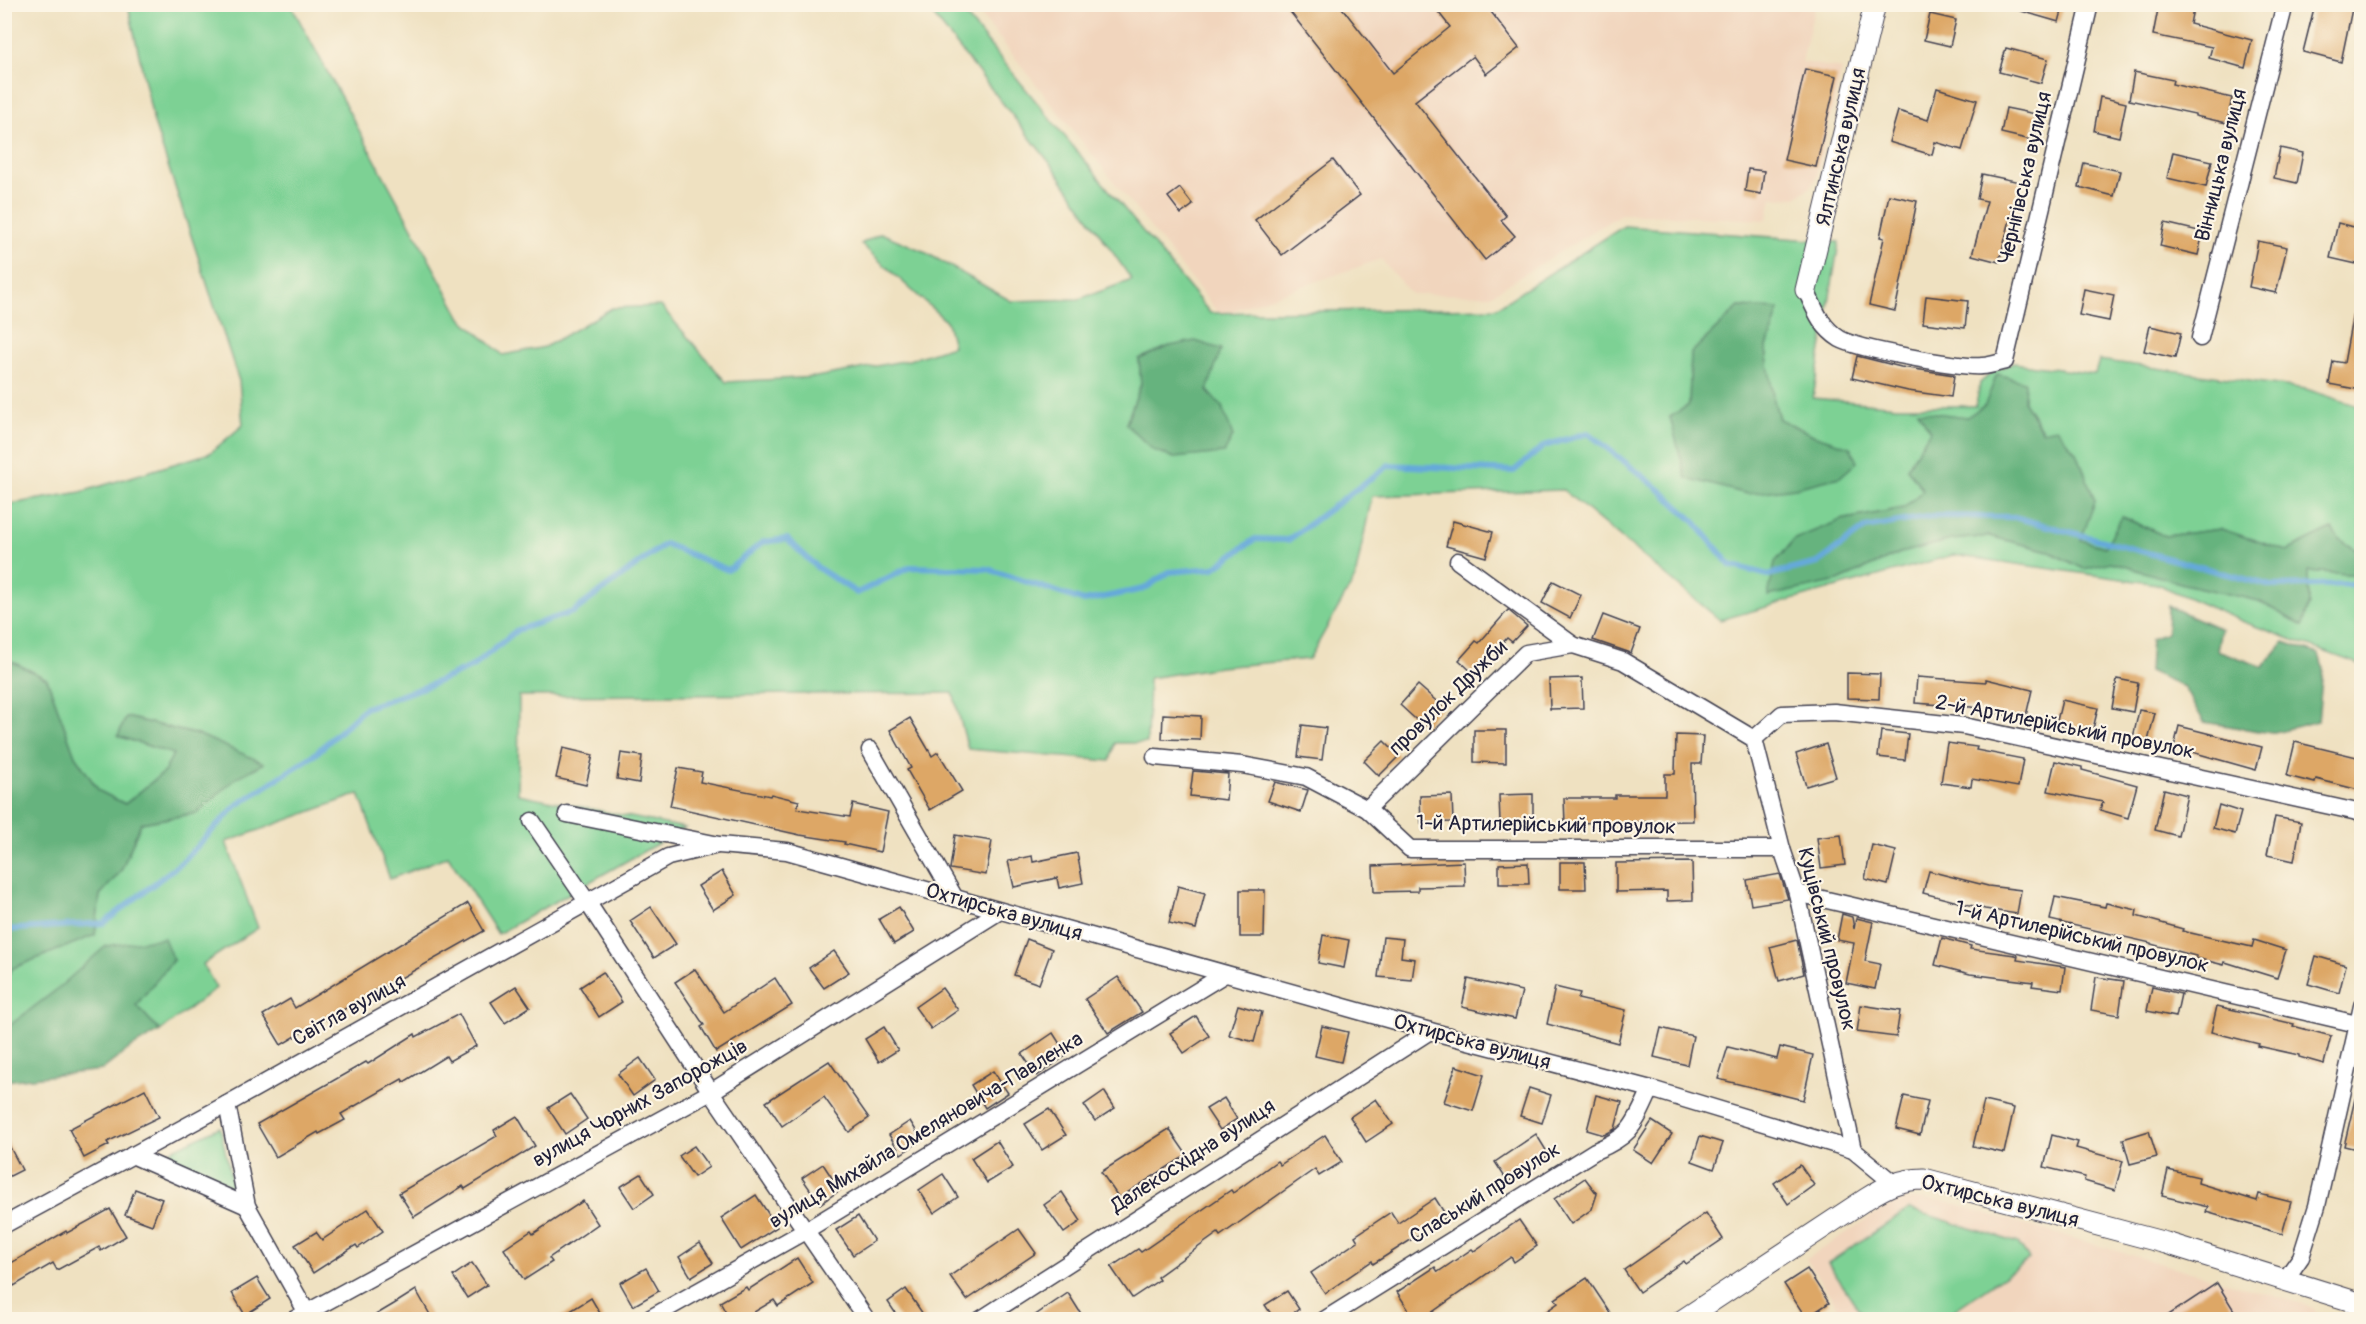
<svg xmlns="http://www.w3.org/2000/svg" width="2366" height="1324" font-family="Pangolin,sans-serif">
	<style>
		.built { fill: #f1d5bd }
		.green { fill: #7dd194; stroke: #507a68; stroke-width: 1.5; fill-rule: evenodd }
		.forest { fill: #66b37e; stroke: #446a5c; stroke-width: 1.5 }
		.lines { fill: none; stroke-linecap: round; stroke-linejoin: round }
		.stream { stroke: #65a9da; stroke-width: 6 }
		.building { fill: #dda766 }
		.minor-casing { stroke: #413f4f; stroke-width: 19 }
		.tertiary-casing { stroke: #413f4f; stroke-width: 23 }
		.minor { stroke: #fff; stroke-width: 16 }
		.tertiary { stroke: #fff; stroke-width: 21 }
		.labels { text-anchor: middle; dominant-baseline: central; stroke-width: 4.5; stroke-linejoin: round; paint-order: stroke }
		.street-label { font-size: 21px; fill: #22223b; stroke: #fcf5e5 }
	</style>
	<rect width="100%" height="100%" fill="#fcf5e5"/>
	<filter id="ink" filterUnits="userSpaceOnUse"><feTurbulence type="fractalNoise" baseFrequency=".0167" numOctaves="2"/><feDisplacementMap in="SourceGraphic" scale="12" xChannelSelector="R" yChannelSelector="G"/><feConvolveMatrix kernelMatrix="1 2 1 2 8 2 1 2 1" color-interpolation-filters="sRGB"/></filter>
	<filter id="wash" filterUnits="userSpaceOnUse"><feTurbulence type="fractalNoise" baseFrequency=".008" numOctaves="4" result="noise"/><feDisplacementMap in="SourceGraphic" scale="24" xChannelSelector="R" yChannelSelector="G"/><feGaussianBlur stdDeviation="1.35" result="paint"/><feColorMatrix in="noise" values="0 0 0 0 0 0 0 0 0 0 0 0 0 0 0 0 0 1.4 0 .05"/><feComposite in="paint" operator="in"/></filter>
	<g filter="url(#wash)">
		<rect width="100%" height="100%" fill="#efe1c1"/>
		<g class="built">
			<polygon points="973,5 1815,5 1802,62 1842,69 1816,179 1808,189 1796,197 1772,198 1767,220 1621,214 1491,295 1411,294 1381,259 1220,315"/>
			<polygon points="1910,1199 1943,1201 2313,1307 2322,1319 1846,1319 1806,1259 1886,1207"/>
		</g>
		<g class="green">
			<path d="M 956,4 L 1210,313 L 1496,308 L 1624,226 L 1839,242 L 1813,398 L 1897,406 L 1976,406 L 1980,383 L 1995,370 L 2014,363 L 2095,374 L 2099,360 L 2306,389 L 2361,407 L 2361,553 L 2339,539 L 2332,529 L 2287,551 L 2221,529 L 2165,536 L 2123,517 L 2105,547 L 2080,540 L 2095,501 L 2043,431 L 2024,402 L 1985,405 L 1967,417 L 1930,431 L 1907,468 L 1923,490 L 1904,508 L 1841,520 L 1838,581 L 1900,553 L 1951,540 L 1989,536 L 2046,550 L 2084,569 L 2111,562 L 2184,584 L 2259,601 L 2303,626 L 2309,603 L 2308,571 L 2361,575 L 2361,665 L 2244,622 L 2157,584 L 1953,555 L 1720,620 L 1563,490 L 1372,496 L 1355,578 L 1309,659 L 1220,667 L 1149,678 L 1147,743 L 1115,743 L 1110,761 L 968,749 L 953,693 L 519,696 L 518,794 L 685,828 L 498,934 L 448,856 L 390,879 L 359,794 L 226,842 L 258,928 L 203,964 L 216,988 L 160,1031 L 136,1005 L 173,960 L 55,991 L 5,1029 L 5,978 L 13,968 L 95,935 L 100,895 L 121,871 L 141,823 L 197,813 L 236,778 L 263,764 L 202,736 L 126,717 L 118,736 L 173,754 L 165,771 L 125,804 L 99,791 L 75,756 L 47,679 L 11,661 L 5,664 L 5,505 L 81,492 L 210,453 L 243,425 L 239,381 L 154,123 L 128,5 L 291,5 L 461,318 L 503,355 L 545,347 L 612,308 L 661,306 L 726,382 L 816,377 L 909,360 L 953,346 L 947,322 L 861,244 L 881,233 L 923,251 L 1011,301 L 1079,299 L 1132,280 L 1054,168 L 925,5 ZM 1739,307 L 1779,310 L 1766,350 L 1773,397 L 1779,419 L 1813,435 L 1670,417 L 1689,405 L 1691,353 ZM 1170,346 L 1222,407 L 1126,424 L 1141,384 L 1139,359 Z"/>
			<polygon points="220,1127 234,1191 157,1157"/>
			<polygon points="1909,1209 2018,1243 2029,1259 1941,1319 1865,1319 1828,1263"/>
		</g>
		<g class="forest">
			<polygon points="1739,307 1779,309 1766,350 1773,397 1779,419 1813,435 1850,447 1857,462 1840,477 1795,488 1747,494 1686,478 1670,417 1689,405 1691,353"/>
			<polygon points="1195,341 1221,349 1207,391 1222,407 1233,436 1224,453 1174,458 1153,450 1126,424 1141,384 1139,359 1170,346"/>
			<polygon points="1997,374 2025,382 2024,402 2042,431 2056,428 2078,455 2095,501 2081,540 2105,547 2122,517 2165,536 2221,529 2287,551 2332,529 2339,539 2361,553 2361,575 2308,571 2309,603 2303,626 2259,601 2184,584 2111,562 2084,569 2046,550 1989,536 1951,540 1900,553 1838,581 1768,596 1775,562 1795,539 1841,520 1904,508 1923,490 1907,468 1930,431 1918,411 1967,417 1985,405"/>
			<polygon points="2168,606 2221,629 2217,650 2263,667 2284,642 2319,654 2323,668 2318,721 2271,733 2204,722 2184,687 2149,671 2151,639 2167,633"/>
			<polygon points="11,661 47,679 75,756 99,791 125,804 165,771 173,754 118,736 126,717 202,736 264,763 236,778 197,813 141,823 121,871 100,895 95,935 13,968 5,978 4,664"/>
			<polygon points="164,938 173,960 136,1005 160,1031 129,1049 102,1070 5,1081 5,1029 55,991 106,946"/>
		</g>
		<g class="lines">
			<polyline class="stream" points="4,930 104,923 182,862 237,805 314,755 365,708 430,685 473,666 517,630 573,612 665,544 728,570 763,542 787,539 818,568 857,593 910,567 988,569 1084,601 1144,589 1169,572 1214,568 1255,539 1288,540 1389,465 1514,471 1544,446 1588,433 1659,489 1695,522 1730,565 1768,575 1818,563 1865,528 1932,516 2014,517 2271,586 2362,584"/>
		</g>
		<g id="blocks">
			<g class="building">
				<polygon points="1284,4 1339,4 1393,73 1450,27 1432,4 1485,4 1519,48 1486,74 1473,56 1415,101 1506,216 1501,220 1515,236 1485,260"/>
				<polygon points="2015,4 2064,4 2059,22 2014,9"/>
				<polygon points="2159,4 2194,4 2190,24 2252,40 2245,68 2209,58 2212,47 2153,35"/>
				<polygon points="2315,4 2353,4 2341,62 2303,52"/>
				<polygon points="1930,14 1956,20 1950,46 1924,40"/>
				<polygon points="2006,48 2048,59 2041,83 1999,72"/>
				<polygon points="1805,69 1837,76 1816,167 1784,160"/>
				<polygon points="2134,72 2173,80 2172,84 2232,98 2227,123 2195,116 2195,114 2129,100"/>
				<polygon points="1937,88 1977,100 1962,150 1935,142 1932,155 1889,142 1898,111 1928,120"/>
				<polygon points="2100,97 2126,103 2119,137 2094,131"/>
				<polygon points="2006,108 2036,114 2031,140 2001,133"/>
				<polygon points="2280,148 2303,153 2297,183 2274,178"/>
				<polygon points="2173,152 2212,161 2206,187 2167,178"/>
				<polygon points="1333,160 1360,195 1282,255 1255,220"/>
				<polygon points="2084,163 2120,171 2114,196 2079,187"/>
				<polygon points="1748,169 1764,171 1761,194 1745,191"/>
				<polygon points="1982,174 2020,182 1999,262 1972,255 1987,201 1977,199"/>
				<polygon points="1180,188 1193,205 1181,214 1168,197"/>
				<polygon points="1889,195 1917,201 1895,311 1869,305 1884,238 1880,237"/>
				<polygon points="2165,223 2203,232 2198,255 2160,246"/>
				<polygon points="2338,223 2361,229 2361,265 2330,258"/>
				<polygon points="2258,241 2287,247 2276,293 2249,287"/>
				<polygon points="2084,289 2114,295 2109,321 2079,315"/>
				<polygon points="1926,296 1968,301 1965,328 1923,323"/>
				<polygon points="2353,313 2361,313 2361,390 2329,384 2333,361 2344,363"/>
				<polygon points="2150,326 2181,333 2175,358 2144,351"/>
				<polygon points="1857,356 1901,367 1954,375 1951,397 1908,391 1852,378"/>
				<polygon points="1453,521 1493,532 1486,557 1446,546"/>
				<polygon points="1553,581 1581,595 1570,618 1542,603"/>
				<polygon points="1508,610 1527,626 1512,642 1507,638 1474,674 1459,660 1476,641 1479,643"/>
				<polygon points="1603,615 1640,629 1631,653 1593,640"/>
				<polygon points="1847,673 1880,674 1879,699 1847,698"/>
				<polygon points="1917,677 1986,682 1986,679 2032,690 2025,720 1971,707 1915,703"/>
				<polygon points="1582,678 1583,708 1550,709 1549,679"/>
				<polygon points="2117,679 2138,683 2133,712 2112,708"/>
				<polygon points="1418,685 1442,706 1424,727 1400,705"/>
				<polygon points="2062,700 2098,708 2092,733 2056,725"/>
				<polygon points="2139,710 2155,713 2148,741 2133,738"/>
				<polygon points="1163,714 1201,716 1200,740 1162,739"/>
				<polygon points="910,718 932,756 938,752 962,791 930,810 907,770 911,768 890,730"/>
				<polygon points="1302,725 1326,728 1322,760 1298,757"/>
				<polygon points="2179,726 2262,747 2256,770 2174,747"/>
				<polygon points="1474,730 1506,730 1506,763 1474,762"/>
				<polygon points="1881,731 1908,734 1905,760 1878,757"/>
				<polygon points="1676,735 1703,736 1701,764 1692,764 1693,821 1565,823 1564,798 1615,798 1615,795 1665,795 1665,774 1675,774"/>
				<polygon points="1384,741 1399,756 1379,776 1364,761"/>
				<polygon points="2295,742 2361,758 2359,790 2316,779 2315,783 2287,776"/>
				<polygon points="1947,743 1977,747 1976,750 2023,759 2018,787 1972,779 1971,787 1941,783"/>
				<polygon points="1826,744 1836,777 1806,786 1796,754"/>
				<polygon points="563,748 593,755 586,785 556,778"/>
				<polygon points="621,753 642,756 639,783 617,779"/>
				<polygon points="2055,761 2082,767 2082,770 2137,785 2128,818 2100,810 2103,802 2048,791"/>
				<polygon points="678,768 702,772 700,782 770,796 771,794 799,801 797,809 850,817 853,804 888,812 880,852 844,844 845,842 800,835 670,806"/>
				<polygon points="1193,771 1228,774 1226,800 1190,796"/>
				<polygon points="1275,782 1308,790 1301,812 1268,801"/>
				<polygon points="2164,789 2187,795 2178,836 2155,830"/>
				<polygon points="1533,794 1533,821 1500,822 1499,795"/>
				<polygon points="1452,795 1453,822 1421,823 1420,796"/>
				<polygon points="2219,805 2241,812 2235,834 2213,828"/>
				<polygon points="2275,817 2301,822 2294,861 2267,855"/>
				<polygon points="955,835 992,841 986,875 950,869"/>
				<polygon points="1841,835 1845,865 1821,868 1817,838"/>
				<polygon points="1872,845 1896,851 1888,885 1865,879"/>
				<polygon points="1077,853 1083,883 1059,888 1057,878 1014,887 1008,861 1032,856 1033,862"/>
				<polygon points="1464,862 1465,886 1418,887 1418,891 1374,892 1373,866"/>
				<polygon points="1560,862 1585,862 1586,889 1560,889"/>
				<polygon points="1692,862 1693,900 1667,901 1667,891 1616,892 1616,863"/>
				<polygon points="1528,863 1529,884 1499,884 1499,864"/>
				<polygon points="722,871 736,895 713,910 698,886"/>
				<polygon points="1929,871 1988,886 2021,890 2017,914 1985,909 1923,893"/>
				<polygon points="1780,874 1788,899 1751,905 1747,880"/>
				<polygon points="1178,886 1205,893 1196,929 1169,923"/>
				<polygon points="1240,890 1265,890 1264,937 1240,937"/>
				<polygon points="2055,897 2105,907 2106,903 2137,910 2136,916 2183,929 2182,931 2252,947 2254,940 2286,950 2277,978 2225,962 2224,965 2196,958 2196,956 2151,944 2151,943 2050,920"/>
				<polygon points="468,903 484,931 376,992 375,990 327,1020 326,1018 281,1045 263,1015 290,999 295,1008"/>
				<polygon points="651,907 676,944 654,958 630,921"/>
				<polygon points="899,907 914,932 894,944 879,919"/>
				<polygon points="1842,914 1852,917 1854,929 1856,918 1873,922 1865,961 1880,964 1875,989 1846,983 1854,943 1837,940"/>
				<polygon points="1323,935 1349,940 1344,968 1318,963"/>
				<polygon points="1383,937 1403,939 1401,957 1415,959 1412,980 1378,977"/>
				<polygon points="1942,938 1971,946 1970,949 2015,955 2018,956 2017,960 2065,967 2062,990 2032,986 2033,982 1970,974 1935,965"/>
				<polygon points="1027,939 1052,949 1039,984 1014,975"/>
				<polygon points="1797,940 1804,974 1779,981 1770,947"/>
				<polygon points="834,951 849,972 824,988 809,968"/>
				<polygon points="2316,956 2346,965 2339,993 2308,984"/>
				<polygon points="695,969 724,1012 775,978 792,1005 716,1052 701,1027 704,1025 675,982"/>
				<polygon points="603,972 622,1002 599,1017 580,987"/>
				<polygon points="1118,977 1142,1012 1108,1033 1085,999"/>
				<polygon points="2096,977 2124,981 2119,1015 2091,1010"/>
				<polygon points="1468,979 1522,991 1515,1019 1462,1007"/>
				<polygon points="516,986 530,1007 505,1023 491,1002"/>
				<polygon points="1555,987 1580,993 1578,999 1626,1010 1618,1043 1547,1024"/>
				<polygon points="2152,987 2181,994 2176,1017 2147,1011"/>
				<polygon points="942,988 958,1010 931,1029 915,1007"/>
				<polygon points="1238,1005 1262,1012 1254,1042 1229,1035"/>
				<polygon points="1861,1005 1900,1011 1896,1037 1857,1032"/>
				<polygon points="2217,1006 2294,1024 2293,1026 2331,1036 2324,1064 2299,1057 2299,1055 2258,1046 2259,1044 2211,1032"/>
				<polygon points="459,1014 476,1046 449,1061 446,1056 404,1082 402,1079 341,1114 345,1120 319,1134 318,1132 276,1157 257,1124 366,1062 368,1064 415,1034 416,1037"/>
				<polygon points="1196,1016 1209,1036 1184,1053 1170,1033"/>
				<polygon points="1322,1026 1348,1032 1341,1062 1315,1056"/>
				<polygon points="884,1027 898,1050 879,1062 865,1039"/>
				<polygon points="1661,1028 1693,1036 1687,1065 1654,1057"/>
				<polygon points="1053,1033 1067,1055 1037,1076 1022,1054"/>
				<polygon points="1728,1047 1777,1059 1780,1047 1813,1055 1803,1100 1718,1079"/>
				<polygon points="640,1058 655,1080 633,1096 618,1074"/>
				<polygon points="829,1061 869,1118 849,1132 824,1097 782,1126 766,1102"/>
				<polygon points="1456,1066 1484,1075 1473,1111 1444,1102"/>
				<polygon points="993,1071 1008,1093 985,1108 971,1085"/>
				<polygon points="1529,1088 1551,1095 1542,1123 1520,1116"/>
				<polygon points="145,1089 159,1117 107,1142 109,1145 84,1158 69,1129"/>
				<polygon points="1104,1091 1115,1108 1095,1121 1084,1105"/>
				<polygon points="570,1094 587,1119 565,1134 548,1108"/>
				<polygon points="1596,1095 1622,1102 1615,1129 1604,1135 1587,1130"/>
				<polygon points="1904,1096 1928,1101 1920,1135 1896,1129"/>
				<polygon points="1224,1098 1237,1119 1220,1130 1206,1109"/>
				<polygon points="1376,1099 1393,1124 1366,1142 1350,1117"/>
				<polygon points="2355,1099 2361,1099 2361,1150 2344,1146"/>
				<polygon points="1984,1101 2014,1108 2004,1153 1973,1146"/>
				<polygon points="1049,1109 1066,1135 1042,1150 1025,1124"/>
				<polygon points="517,1116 535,1146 465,1189 463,1186 414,1217 399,1193 497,1136 494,1130"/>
				<polygon points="910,1121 922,1140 901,1154 889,1135"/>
				<polygon points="1652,1121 1672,1134 1653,1163 1633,1150"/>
				<polygon points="1169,1129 1187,1155 1119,1198 1101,1172"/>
				<polygon points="2149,1131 2157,1157 2130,1164 2123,1139"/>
				<polygon points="1536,1134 1549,1155 1508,1182 1495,1162"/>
				<polygon points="1325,1135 1342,1162 1319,1176 1315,1169 1220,1236 1218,1233 1157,1277 1159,1280 1132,1298 1111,1267 1138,1249 1141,1252 1231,1190 1233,1193 1277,1161 1280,1165"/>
				<polygon points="2052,1135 2078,1142 2076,1148 2123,1161 2115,1190 2084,1181 2085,1177 2044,1167"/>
				<polygon points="4,1136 22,1170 4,1179"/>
				<polygon points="1700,1136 1723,1143 1714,1169 1692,1161"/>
				<polygon points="997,1141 1013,1167 987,1183 971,1158"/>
				<polygon points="694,1146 709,1167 694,1177 679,1156"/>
				<polygon points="823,1164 840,1190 820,1204 802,1178"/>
				<polygon points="1800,1165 1814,1185 1788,1204 1774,1183"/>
				<polygon points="2168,1170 2199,1177 2198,1183 2257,1201 2259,1194 2291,1202 2282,1234 2206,1212 2208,1207 2162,1196"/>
				<polygon points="641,1174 654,1194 634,1208 620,1187"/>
				<polygon points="943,1174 958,1197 934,1213 919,1190"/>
				<polygon points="1585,1178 1597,1194 1592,1209 1571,1224 1554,1199"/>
				<polygon points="135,1189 162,1199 152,1225 125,1215"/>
				<polygon points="1062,1192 1081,1221 1064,1233 1044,1205"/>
				<polygon points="756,1195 777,1227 741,1250 721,1218"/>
				<polygon points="1435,1198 1447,1217 1373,1264 1372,1261 1325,1293 1311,1273 1358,1241 1355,1236 1391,1212 1398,1223"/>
				<polygon points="583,1201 598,1224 549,1258 552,1262 524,1280 504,1249 531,1231 533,1234"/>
				<polygon points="110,1209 126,1236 101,1251 99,1247 57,1270 53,1263 14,1286 4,1267 66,1231 67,1233"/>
				<polygon points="368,1209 383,1231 358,1248 356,1245 313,1273 295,1245 316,1232 322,1240"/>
				<polygon points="1706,1213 1723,1239 1686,1264 1684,1261 1639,1292 1624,1270"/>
				<polygon points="858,1216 874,1241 853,1255 836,1230"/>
				<polygon points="1519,1220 1537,1246 1514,1262 1511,1257 1421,1320 1415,1320 1397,1292 1435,1267 1438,1272 1472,1249 1474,1251"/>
				<polygon points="1019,1229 1036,1253 967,1300 950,1276"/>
				<polygon points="700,1243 713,1263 691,1277 679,1257"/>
				<polygon points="797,1258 813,1283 778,1306 774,1300 741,1320 730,1320 720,1302 746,1287 748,1290"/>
				<polygon points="472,1263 487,1285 467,1298 453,1276"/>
				<polygon points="646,1268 659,1291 633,1306 620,1283"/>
				<polygon points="1807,1269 1829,1303 1806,1318 1784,1284"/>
				<polygon points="257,1278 270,1299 245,1315 232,1293"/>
				<polygon points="1587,1278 1615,1320 1534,1320 1558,1303 1555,1299"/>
				<polygon points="2217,1283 2240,1320 2161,1320"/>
				<polygon points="906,1289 927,1320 900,1320 888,1302"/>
				<polygon points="416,1290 433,1320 367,1320 394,1304"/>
				<polygon points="1287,1291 1299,1309 1283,1320 1275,1320 1265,1305"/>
				<polygon points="1068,1293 1085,1320 1028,1320"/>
				<polygon points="591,1298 604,1320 556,1320"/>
			</g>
		</g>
	</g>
	<g filter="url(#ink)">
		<use href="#blocks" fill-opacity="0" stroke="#413f4f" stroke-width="1.5"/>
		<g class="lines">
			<defs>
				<g id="minor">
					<path d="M 1806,290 C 1815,310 1821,327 1840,339 C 1858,349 1960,368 1982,366 C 1990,366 1998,363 2005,361 L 2090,4"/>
					<polyline points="2200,338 2285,4"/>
					<polyline points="1458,561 1573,645 1623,661 1754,739 1782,714 1834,712 1964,726 2362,813"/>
					<polyline points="1754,739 1782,849 1797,893 1853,1150"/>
					<polyline points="870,750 955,898"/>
					<polyline points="1155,757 1242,765 1306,777 1367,809 1410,849 1782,849"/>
					<polyline points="1367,809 1526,653 1573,645"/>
					<polyline points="567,814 719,845 787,851 1430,1031 1651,1089 1853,1150 1893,1183"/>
					<polyline points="532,821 588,903 711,1092 867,1320"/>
					<polyline points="1797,893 2357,1024"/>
					<polyline points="227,1104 247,1206 311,1320"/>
					<polyline points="132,1155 247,1206"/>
					<polyline points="4,1225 227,1104 668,857 714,846"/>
					<polyline points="2285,1280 2301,1257 2317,1206 2362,1006"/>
					<polyline points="293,1320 711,1092 1000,911"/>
					<polyline points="647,1320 805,1231 1225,974"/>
					<polyline points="980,1320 1430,1031"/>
					<path d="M 1324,1320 L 1595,1151 C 1633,1135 1634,1125 1651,1089"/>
				</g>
				<g id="tertiary">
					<polyline points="1806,290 1875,4"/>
					<path d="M 1683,1320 L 1866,1199 C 1885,1187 1900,1179 1924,1179 L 2166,1243 L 2362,1304"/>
				</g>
			</defs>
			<use href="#minor" class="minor-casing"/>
			<use href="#tertiary" class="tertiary-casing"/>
			<use href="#minor" class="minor"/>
			<use href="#tertiary" class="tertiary"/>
		</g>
	</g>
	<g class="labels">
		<g class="street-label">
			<text transform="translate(1841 147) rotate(-77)">Ялтинська вулиця</text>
			<text transform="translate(2221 165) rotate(-76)">Вінницька вулиця</text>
			<text transform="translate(2025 178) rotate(-77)">Чернігівська вулиця</text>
			<text transform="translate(1448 698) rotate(-44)">провулок Дружби</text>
			<text transform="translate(2065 727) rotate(11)">2-й Артилерійський провулок</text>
			<text transform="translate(1546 825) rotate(1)">1-й Артилерійський провулок</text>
			<text transform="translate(1004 912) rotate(16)">Охтирська вулиця</text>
			<text transform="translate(2082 937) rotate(13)">1-й Артилерійський провулок</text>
			<text transform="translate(1827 939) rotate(76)">Куцівський провулок</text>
			<text transform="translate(349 1010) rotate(-29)">Світла вулиця</text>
			<text transform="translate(1472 1042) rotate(15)">Охтирська вулиця</text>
			<text transform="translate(640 1103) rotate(-29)">вулиця Чорних Запорожців</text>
			<text transform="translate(926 1130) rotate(-31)">вулиця Михайла Омеляновича-Павленка</text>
			<text transform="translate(1193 1156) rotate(-33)">Далекосхідна вулиця</text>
			<text transform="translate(1485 1193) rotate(-32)">Спаський провулок</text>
			<text transform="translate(2000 1201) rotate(14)">Охтирська вулиця</text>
		</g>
	</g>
	<rect width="2366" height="1324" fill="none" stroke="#fcf5e5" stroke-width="24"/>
</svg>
